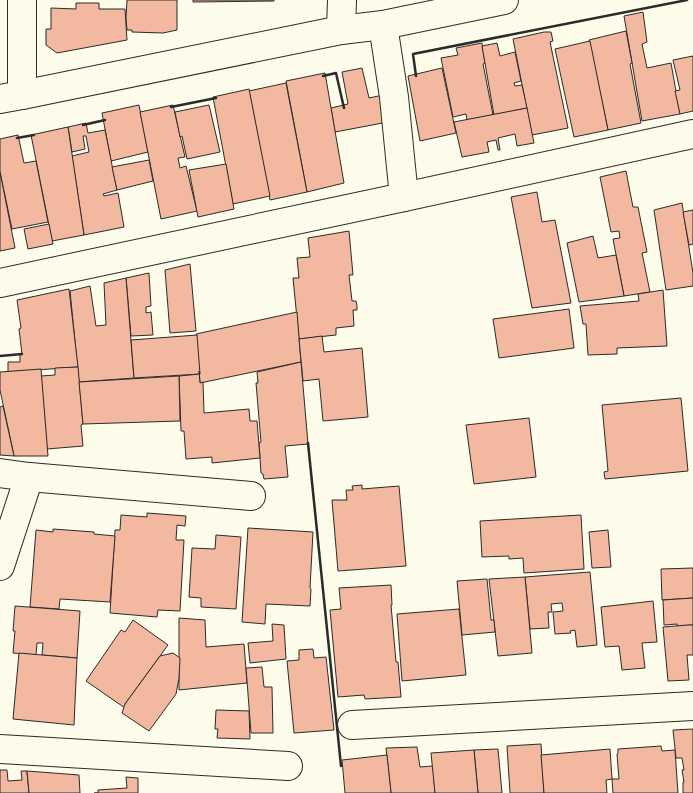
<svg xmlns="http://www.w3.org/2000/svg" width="693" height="793" font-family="'Archivo Narrow',sans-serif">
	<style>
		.building { fill: #f2b8a0; stroke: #2b2b2b }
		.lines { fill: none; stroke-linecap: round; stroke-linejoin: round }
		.minor-casing { stroke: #2b2b2b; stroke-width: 30 }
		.minor { stroke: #fdfbea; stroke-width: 28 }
		.wall { stroke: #2b2b2b; stroke-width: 2.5 }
	</style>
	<rect width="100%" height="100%" fill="#fdfbea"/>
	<g class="building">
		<polygon points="127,0 177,0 177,30 163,33 132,32 132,30 127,30 126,18"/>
		<polygon points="193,0 274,0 274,1 193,2"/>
		<polygon points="76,3 99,3 99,9 125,9 127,40 57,53 46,45 46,29 51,29 51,8 76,9"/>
		<polygon points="643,12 647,42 642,44 647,68 671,63 680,114 642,121 624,16"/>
		<polygon points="626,31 632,63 630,64 641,123 608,130 589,40"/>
		<polygon points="544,32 551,32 553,41 550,42 568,128 532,135 513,39"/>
		<polygon points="590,41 608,130 574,137 555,49"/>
		<polygon points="482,43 485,63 483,64 493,115 467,120 466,114 453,117 441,58 458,55 456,48"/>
		<polygon points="497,43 500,56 515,52 521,81 514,83 515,86 522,85 527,108 494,115 482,46"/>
		<polygon points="693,56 693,111 680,114 675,91 680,90 673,60"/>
		<polygon points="362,68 369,98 383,95 388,122 335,132 331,108 348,104 342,72"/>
		<polygon points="442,68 456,133 420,141 408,76"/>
		<polygon points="325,73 344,183 307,192 286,81"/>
		<polygon points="286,83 307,192 270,200 249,91"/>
		<polygon points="249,89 270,196 233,204 213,97"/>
		<polygon points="139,105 148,152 111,161 102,113"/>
		<polygon points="173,105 185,157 178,158 180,168 186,166 197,211 161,219 140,112"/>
		<polygon points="209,105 220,152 187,159 182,136 180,137 175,112"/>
		<polygon points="527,108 534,143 517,146 515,134 498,138 500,150 498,150 496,140 487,142 489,152 462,157 454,122"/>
		<polygon points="86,123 88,133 105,130 117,190 103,194 104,196 118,193 124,227 84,235 72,156 89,152 86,136 83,136 85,149 72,152 68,127"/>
		<polygon points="68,127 84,235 52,241 31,135"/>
		<polygon points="18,135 24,163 36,161 48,222 12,229 0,172 0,139"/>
		<polygon points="149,160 153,181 117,190 112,167"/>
		<polygon points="226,164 234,209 198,217 189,170"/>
		<polygon points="626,171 633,207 638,207 647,252 642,253 650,292 624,296 613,239 620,238 619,231 611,232 600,177"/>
		<polygon points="0,172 15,248 0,251"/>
		<polygon points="537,192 542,222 555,220 571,303 532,308 511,197"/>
		<polygon points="682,203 693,273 693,286 666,290 654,210"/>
		<polygon points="693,210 693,244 689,245 683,212"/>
		<polygon points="49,224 53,244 28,249 24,229"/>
		<polygon points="349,231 353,275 349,275 352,301 356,301 357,306 357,310 353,310 354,326 336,328 336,335 299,339 293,278 299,278 297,258 310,257 308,238"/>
		<polygon points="593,236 598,258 616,255 624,296 579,302 567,243"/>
		<polygon points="190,264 196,331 170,333 165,270"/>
		<polygon points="149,273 151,306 146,307 146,313 151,312 153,335 131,336 126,278"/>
		<polygon points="126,278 134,378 79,382 70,291 90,286 96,326 106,325 104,283"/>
		<polygon points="69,289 78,367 8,372 8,362 20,362 20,354 22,354 19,329 21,328 17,300"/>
		<polygon points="663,290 667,346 617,348 617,354 588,355 586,324 583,324 580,306 639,301 638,294"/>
		<polygon points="569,309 574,348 499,358 493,319"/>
		<polygon points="297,312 301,362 200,383 196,334"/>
		<polygon points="197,335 200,374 134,378 131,340"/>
		<polygon points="322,336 324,352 362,348 368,417 323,421 319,379 303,381 299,339"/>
		<polygon points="301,362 308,444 285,446 288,477 264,479 263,474 261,473 259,443 261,442 256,383 258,383 257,372"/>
		<polygon points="78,367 83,424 81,425 83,446 47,449 41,376 55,375 55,368"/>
		<polygon points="41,369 48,456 14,456 0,390 0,372"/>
		<polygon points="199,371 200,383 203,382 204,413 249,409 250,421 257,421 260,458 212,463 212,457 186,459 184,431 181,431 179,376 200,374"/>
		<polygon points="179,376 180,421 83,424 79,382"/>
		<polygon points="681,398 688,471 605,479 604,472 608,471 602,405"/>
		<polygon points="3,406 14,456 0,455 0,407"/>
		<polygon points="529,418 536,477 474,484 466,425"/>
		<polygon points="362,485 362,489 399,486 406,566 338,571 332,500 347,500 346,490 353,490 352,486"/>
		<polygon points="147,513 186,516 185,526 177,525 176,540 184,540 180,611 158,610 157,617 110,613 115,530 120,530 121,515 147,517"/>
		<polygon points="581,515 584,569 524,573 523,558 509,559 509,556 482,557 480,521"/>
		<polygon points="248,528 313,532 310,588 311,589 310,606 266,604 265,624 242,622"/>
		<polygon points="53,529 94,532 94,534 115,536 110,602 60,599 59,609 30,607 36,530 53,532"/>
		<polygon points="608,530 611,567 592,568 589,532"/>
		<polygon points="216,535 241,537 236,609 201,607 201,598 189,597 192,548 215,549"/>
		<polygon points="693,568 693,598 662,600 661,569"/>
		<polygon points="590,572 597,645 577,647 575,630 570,631 571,633 555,634 553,612 563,611 562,603 551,604 552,612 548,612 549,628 530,629 525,577"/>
		<polygon points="525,577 532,653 498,656 489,579"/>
		<polygon points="487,579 491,620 494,620 495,632 462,635 457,581"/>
		<polygon points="391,585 392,605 391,605 396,662 398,662 401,697 365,699 364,695 338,697 330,610 341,609 339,588"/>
		<polygon points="693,598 693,625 677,626 677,624 664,625 663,600"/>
		<polygon points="653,601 657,642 642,643 645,668 622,670 619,646 605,647 601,607"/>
		<polygon points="15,606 80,611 77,658 42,655 43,643 37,643 36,655 13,653 15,631 13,631"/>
		<polygon points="459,609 466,675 402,681 397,614"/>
		<polygon points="179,618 205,620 206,647 244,644 247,683 179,690"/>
		<polygon points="133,620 168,645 125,704 125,708 86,681 121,630 125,632"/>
		<polygon points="272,624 284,625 286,659 250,663 248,643 273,641"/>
		<polygon points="688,625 693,625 693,655 687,655 689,680 668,681 663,627"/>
		<polygon points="313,649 314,658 326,657 334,730 294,733 287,661 299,660 299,650"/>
		<polygon points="19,653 77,658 74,725 13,719"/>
		<polygon points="173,653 180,658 179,678 176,694 149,731 122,713 125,704 160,656"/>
		<polygon points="262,667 264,687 272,687 273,733 251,733 246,668"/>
		<polygon points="216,710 249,711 250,739 217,738 218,729 215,729"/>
		<polygon points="693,729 693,793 683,793 683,782 684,782 682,770 684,770 682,758 676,758 673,730"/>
		<polygon points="541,744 544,793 510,793 507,746"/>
		<polygon points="661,746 662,751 675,750 678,793 613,793 612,779 619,779 617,754 618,753 618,749"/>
		<polygon points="417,747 420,767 433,766 435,793 391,793 386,748"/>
		<polygon points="498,749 502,793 478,793 474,750"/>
		<polygon points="610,749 612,779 606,780 607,793 544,793 541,755"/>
		<polygon points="474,750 478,793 435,793 431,753"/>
		<polygon points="387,755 391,793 345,793 342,760"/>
		<polygon points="0,770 7,770 8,781 22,780 21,771 27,771 29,793 0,793"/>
		<polygon points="27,771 79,775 80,793 29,793"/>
		<polygon points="126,777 138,778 138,793 94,793 98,793 98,790 127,788"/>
	</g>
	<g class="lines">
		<defs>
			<g id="minor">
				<polyline points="22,0 22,95 341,30 383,25 504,0"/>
				<polyline points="383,25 394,97 404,197"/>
				<polyline points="341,30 342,0"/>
				<polyline points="0,99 22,95"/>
				<polyline points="0,283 404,197 693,134"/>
				<polyline points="0,473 29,477 251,496"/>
				<polyline points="0,566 29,477"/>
				<polyline points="352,725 693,706"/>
				<polyline points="0,749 288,766"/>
			</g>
		</defs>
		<use href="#minor" class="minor-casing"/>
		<use href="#minor" class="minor"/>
		<g class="wall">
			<polyline points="323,76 336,73 344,108"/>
			<polyline points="416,76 413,54 687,0"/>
			<polyline points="171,107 216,98"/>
			<polyline points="83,125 105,120"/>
			<polyline points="17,138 34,135"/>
			<polyline points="0,356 22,354"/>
			<polyline points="308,443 341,766"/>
		</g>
	</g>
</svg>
